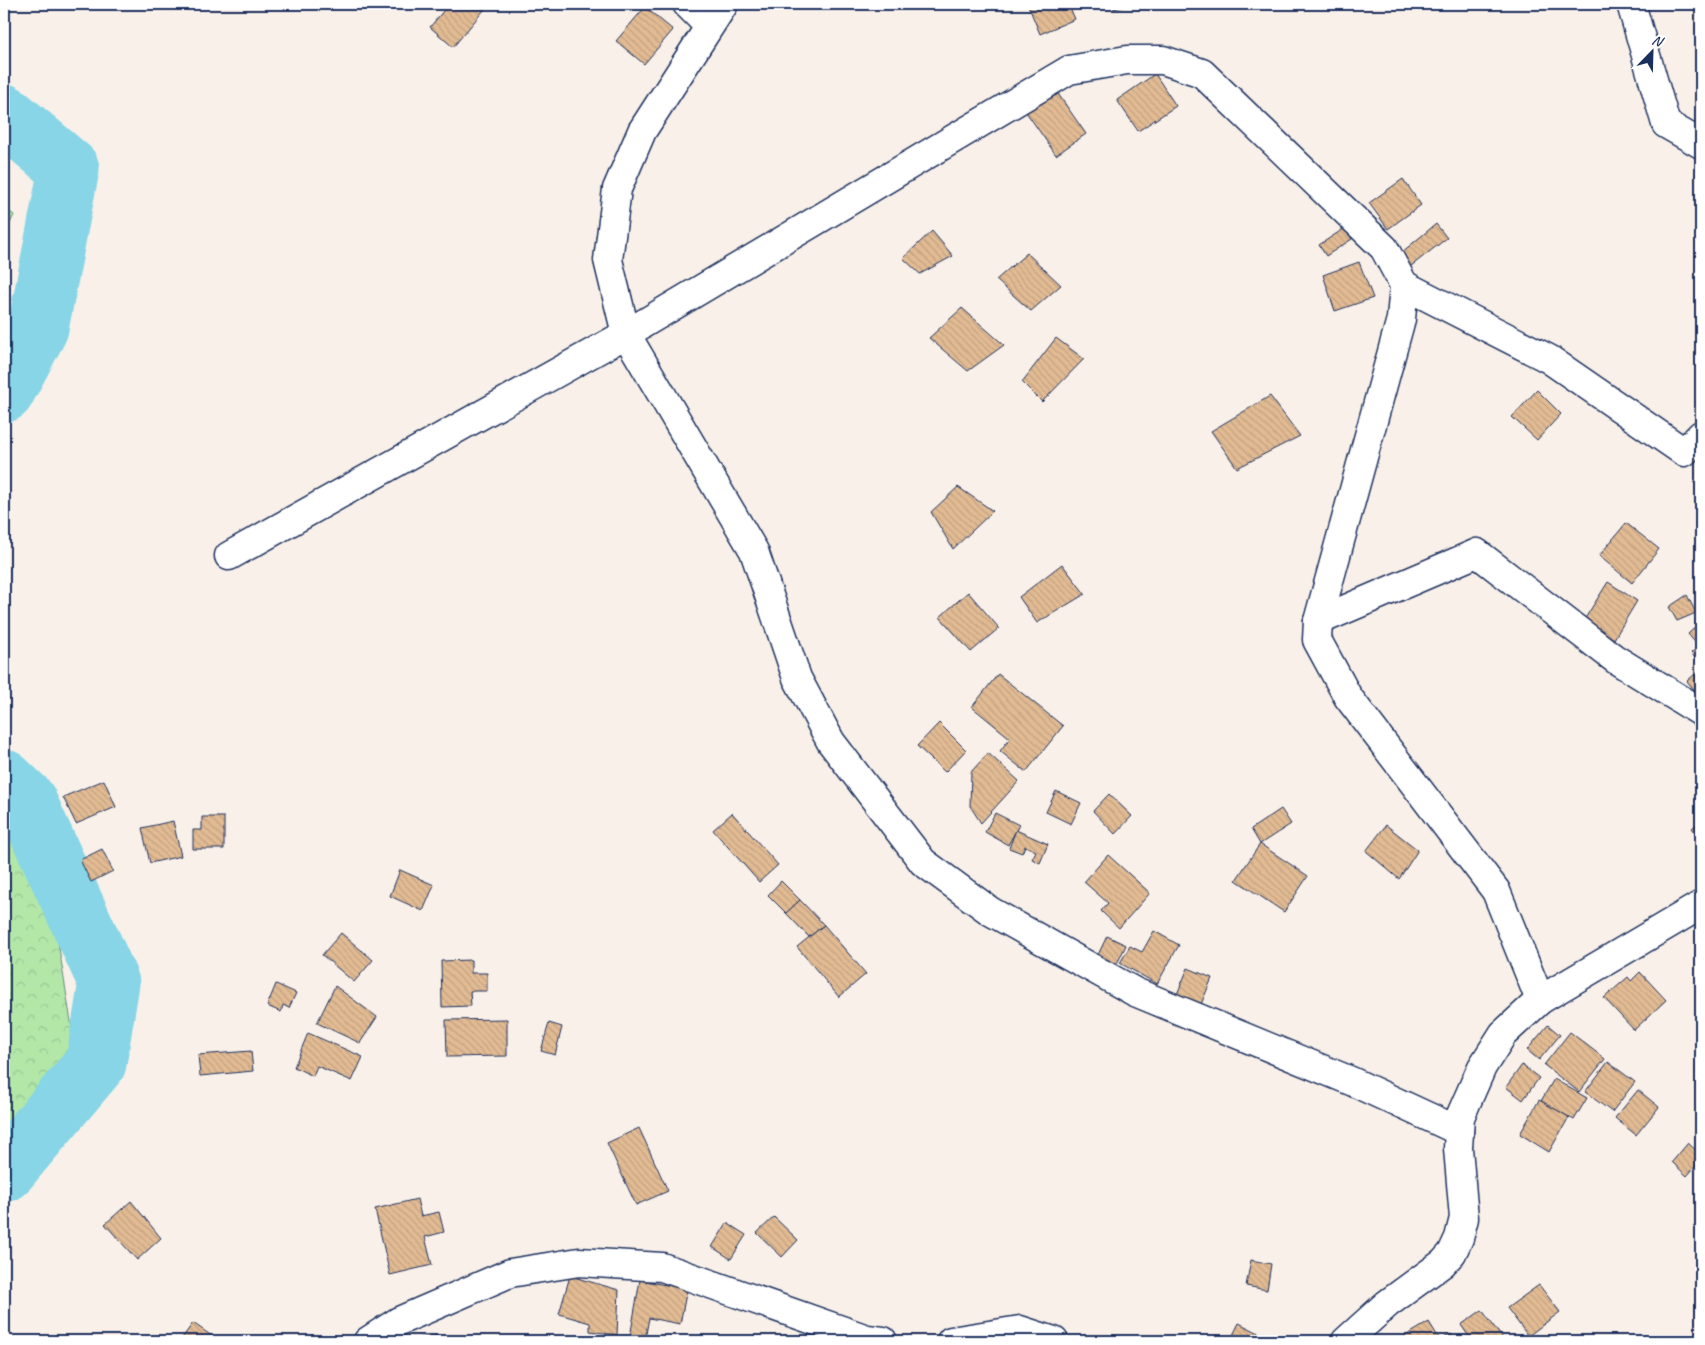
<svg xmlns="http://www.w3.org/2000/svg" width="1705" height="1345" font-family="Caveat,sans-serif">
	<style>
		.forest { fill: url(#forest-crowns); stroke: #668b83 }
		.lines { fill: none; stroke-linecap: round; stroke-linejoin: round }
		.river { stroke: #87d5e6; stroke-width: 61 }
		.building { fill: url(#building-back-hatch); stroke: #1b2f5e }
		.street-casing { stroke: #1b2f5e; stroke-width: 31 }
		.street { stroke: #fff; stroke-width: 28 }
	</style>
	<defs>
		<pattern id="forest-crowns" width="20" height="18" patternUnits="userSpaceOnUse" patternTransform="scale(1.25)"><rect width="20" height="18" fill="#b2e7a8"/><path d="M2 6a3 3 0 1 1 6 0M12 15a3 3 0 1 1 6 0" fill="none" stroke="#98c693"/></pattern>
		<pattern id="building-back-hatch" width="6" height="6" patternUnits="userSpaceOnUse" patternTransform="scale(1.25)"><rect width="6" height="6" fill="#e2bb93"/><path d="M-1 5l2 2M0 0l6 6M5-1l2 2" fill="none" stroke="#c1a181"/></pattern>
	</defs>
	<rect width="100%" height="100%" fill="#f9f1e9"/>
	<filter id="ink" filterUnits="userSpaceOnUse"><feTurbulence type="fractalNoise" baseFrequency=".02" numOctaves="2"/><feDisplacementMap in="SourceGraphic" scale="10" xChannelSelector="R" yChannelSelector="G"/><feConvolveMatrix kernelMatrix="1 2 1 2 8 2 1 2 1" color-interpolation-filters="sRGB"/></filter>
	<g filter="url(#ink)">
		<g class="forest">
			<polygon points="4,207 14,215 4,236"/>
			<polygon points="4,804 42,843 77,1059 4,1141"/>
		</g>
		<g class="lines">
			<g class="river">
				<polyline points="4,114 69,169 38,328 4,392"/>
				<polyline points="4,780 26,801 109,983 96,1063 4,1172"/>
			</g>
		</g>
		<g class="building">
			<polygon points="449,4 489,4 453,47 430,27"/>
			<polygon points="1030,4 1068,4 1075,19 1040,34 1028,5"/>
			<polygon points="1113,4 1134,4 1114,9"/>
			<polygon points="645,7 673,30 644,64 616,41"/>
			<polygon points="1155,74 1176,106 1138,131 1117,100"/>
			<polygon points="1054,88 1086,134 1056,155 1024,109"/>
			<polygon points="1403,179 1421,205 1388,229 1369,203"/>
			<polygon points="1436,224 1447,238 1406,270 1396,257"/>
			<polygon points="1345,228 1352,239 1326,256 1319,245"/>
			<polygon points="932,231 953,256 920,274 903,258"/>
			<polygon points="1027,253 1061,285 1031,311 996,280"/>
			<polygon points="1359,262 1373,298 1335,311 1323,275"/>
			<polygon points="962,308 1004,345 968,371 929,338"/>
			<polygon points="1056,338 1084,359 1042,402 1022,382"/>
			<polygon points="1537,390 1561,414 1537,440 1512,417"/>
			<polygon points="1270,396 1300,436 1237,468 1211,431"/>
			<polygon points="958,487 993,511 953,549 931,512"/>
			<polygon points="1626,523 1659,549 1632,583 1599,556"/>
			<polygon points="1062,564 1085,594 1037,623 1019,597"/>
			<polygon points="1608,582 1637,601 1614,639 1584,620"/>
			<polygon points="968,592 999,628 971,652 940,617"/>
			<polygon points="1687,595 1696,613 1677,621 1669,607"/>
			<polygon points="1701,622 1701,665 1691,653 1699,647 1688,634"/>
			<polygon points="1701,669 1701,698 1687,681"/>
			<polygon points="998,674 1063,726 1026,772 1000,751 1010,738 972,707"/>
			<polygon points="939,723 966,750 945,772 917,746"/>
			<polygon points="988,753 1019,781 981,823 970,806 971,772"/>
			<polygon points="104,780 116,807 76,824 63,797"/>
			<polygon points="1056,791 1081,803 1071,824 1046,812"/>
			<polygon points="1109,794 1132,816 1115,834 1093,811"/>
			<polygon points="1281,809 1291,824 1260,844 1251,829"/>
			<polygon points="732,813 778,865 759,882 713,830"/>
			<polygon points="995,813 1019,825 1008,845 985,832"/>
			<polygon points="202,817 224,817 224,849 193,849 193,830 202,830"/>
			<polygon points="173,821 181,856 150,863 142,828"/>
			<polygon points="1701,821 1701,839 1692,828"/>
			<polygon points="1386,825 1418,850 1399,879 1366,851"/>
			<polygon points="1016,830 1048,844 1040,863 1032,859 1036,851 1025,846 1022,853 1009,848"/>
			<polygon points="1260,844 1308,876 1284,912 1236,880"/>
			<polygon points="102,849 113,871 91,882 80,860"/>
			<polygon points="1108,855 1150,893 1119,928 1101,911 1108,903 1084,882"/>
			<polygon points="400,870 434,885 423,911 390,896"/>
			<polygon points="781,881 800,900 786,913 768,895"/>
			<polygon points="800,900 824,925 809,937 786,913"/>
			<polygon points="824,925 866,974 839,997 797,947"/>
			<polygon points="1154,931 1179,945 1157,984 1120,963 1130,946 1142,952"/>
			<polygon points="341,933 373,960 354,982 322,955"/>
			<polygon points="1107,936 1126,945 1116,966 1097,957"/>
			<polygon points="471,960 471,973 487,973 487,991 470,991 471,1006 442,1007 441,961"/>
			<polygon points="1188,968 1212,978 1199,1009 1175,999"/>
			<polygon points="1640,972 1666,1000 1634,1030 1604,998 1628,977 1631,981"/>
			<polygon points="276,984 296,993 289,1008 283,1005 281,1012 267,1006"/>
			<polygon points="335,986 377,1017 360,1043 317,1023"/>
			<polygon points="507,1019 507,1056 447,1057 446,1020"/>
			<polygon points="549,1023 562,1027 555,1055 541,1051"/>
			<polygon points="1548,1025 1560,1035 1539,1060 1527,1050"/>
			<polygon points="1570,1032 1605,1059 1579,1092 1544,1065"/>
			<polygon points="308,1033 363,1057 352,1081 317,1066 313,1076 294,1067"/>
			<polygon points="251,1051 253,1071 200,1076 198,1055"/>
			<polygon points="1608,1062 1635,1082 1612,1112 1585,1092"/>
			<polygon points="1522,1065 1539,1078 1523,1100 1506,1087"/>
			<polygon points="1554,1079 1587,1098 1574,1120 1541,1101"/>
			<polygon points="1638,1090 1659,1107 1636,1135 1615,1118"/>
			<polygon points="1539,1100 1569,1117 1549,1152 1520,1134"/>
			<polygon points="1701,1111 1701,1120 1696,1116"/>
			<polygon points="639,1128 668,1191 636,1205 607,1143"/>
			<polygon points="1688,1143 1701,1155 1701,1160 1687,1176 1672,1162"/>
			<polygon points="417,1199 421,1216 439,1212 444,1232 425,1237 432,1265 390,1275 375,1209"/>
			<polygon points="131,1201 161,1238 137,1260 105,1224"/>
			<polygon points="774,1217 798,1240 782,1257 757,1233"/>
			<polygon points="727,1223 746,1235 731,1259 712,1247"/>
			<polygon points="1251,1260 1271,1264 1267,1290 1246,1286"/>
			<polygon points="570,1276 619,1290 617,1335 590,1331 590,1323 559,1314"/>
			<polygon points="640,1280 687,1289 680,1324 649,1318 645,1339 630,1337"/>
			<polygon points="1539,1285 1560,1312 1528,1336 1507,1308"/>
			<polygon points="1482,1310 1503,1339 1500,1341 1472,1341 1461,1325"/>
			<polygon points="1429,1322 1440,1340 1451,1334 1455,1341 1400,1341 1399,1340"/>
			<polygon points="193,1323 219,1341 180,1341"/>
			<polygon points="1239,1323 1263,1335 1260,1341 1230,1341"/>
			<polygon points="439,1335 440,1341 407,1340"/>
		</g>
		<g class="lines">
			<defs>
				<g id="street">
					<polyline points="687,4 709,26"/>
					<polyline points="724,4 642,131 617,189 608,260 626,334 754,551 797,678 831,742 923,862 990,911 1135,992 1351,1081 1459,1131"/>
					<polyline points="1631,4 1666,124 1701,144"/>
					<polyline points="1404,285 1549,359 1684,452 1701,435"/>
					<polyline points="229,556 626,334 1069,70 1127,60 1163,60 1202,73 1384,248 1404,285 1401,319 1318,621 1317,640 1348,697 1496,891 1540,1000"/>
					<polyline points="1318,621 1477,553 1615,659 1701,712"/>
					<polyline points="368,1341 399,1321 510,1273 579,1262 662,1267 867,1339 883,1341"/>
					<polyline points="951,1341 1020,1330 1054,1341"/>
					<polyline points="1346,1341 1387,1304 1443,1263 1452,1253 1459,1238 1464,1218 1458,1148 1460,1117 1482,1067 1503,1034 1540,1000 1701,905"/>
				</g>
			</defs>
			<use href="#street" class="street-casing"/>
			<use href="#street" class="street"/>
		</g>
	</g>
	<rect width="1705" height="1345" fill="none" stroke="#fff" stroke-width="20"/>
	<rect x="10" y="10" width="1685" height="1325" fill="none" stroke="#1b2f5e" stroke-width="2" filter="url(#ink)"/>
	<g transform="translate(1652 52) rotate(23)" stroke="#ffffff" stroke-width="4" paint-order="stroke">
	<path d="M0-4L9 19L0 12L-9 19Z" fill="#1b2f5e"/>
	<text y="-8" font-size="14" font-weight="bold" text-anchor="middle" fill="#1b2f5e">N</text>
	</g>
</svg>
